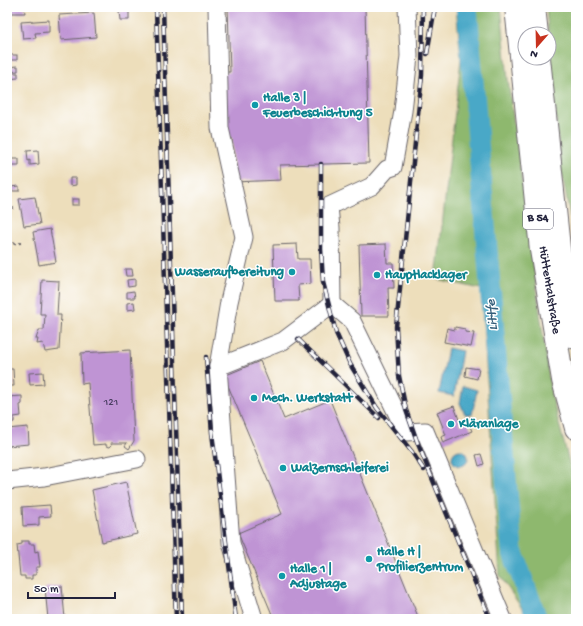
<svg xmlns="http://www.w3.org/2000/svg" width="583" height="626" font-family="'Gochi Hand',sans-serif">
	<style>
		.forest { fill: #8eb86e; stroke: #586d54 }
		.water { fill: #48a8c7; stroke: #356581 }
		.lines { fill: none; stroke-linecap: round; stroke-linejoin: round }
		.river { stroke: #48a8c7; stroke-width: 21 }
		.building { fill: #bf94d4 }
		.minor-casing { stroke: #696468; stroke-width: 19 }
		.highway-casing { stroke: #696468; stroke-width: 24 }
		.path { stroke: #696468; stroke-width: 2; stroke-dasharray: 3 3; stroke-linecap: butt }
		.minor { stroke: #fff; stroke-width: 17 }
		.highway { stroke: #fff; stroke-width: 22 }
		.rail-casing { stroke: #22223b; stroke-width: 4.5 }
		.rail { stroke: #fff; stroke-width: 3; stroke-dasharray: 9; stroke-linecap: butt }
		.culture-dot { fill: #0f9aa8; stroke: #fff; stroke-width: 1.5 }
		.labels { text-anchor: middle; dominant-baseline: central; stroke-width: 3; stroke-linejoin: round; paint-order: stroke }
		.number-label { font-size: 11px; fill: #493e61 }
		.shield { fill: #fff; stroke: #646476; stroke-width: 1 }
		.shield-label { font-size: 12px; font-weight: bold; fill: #22223b }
		.culture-label { font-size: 13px; font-weight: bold; fill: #0d838f; stroke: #fff; text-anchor: start }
		.street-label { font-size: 13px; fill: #22223b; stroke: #fff }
		.water-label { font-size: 14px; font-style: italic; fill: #335e7a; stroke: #fff }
	</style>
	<rect width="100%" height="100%" fill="#fff"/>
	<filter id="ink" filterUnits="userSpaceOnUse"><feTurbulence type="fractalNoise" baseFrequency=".025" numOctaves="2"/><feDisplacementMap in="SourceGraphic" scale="8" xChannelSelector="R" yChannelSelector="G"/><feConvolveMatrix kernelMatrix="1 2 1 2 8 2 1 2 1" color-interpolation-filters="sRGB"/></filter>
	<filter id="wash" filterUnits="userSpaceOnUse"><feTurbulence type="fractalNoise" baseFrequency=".012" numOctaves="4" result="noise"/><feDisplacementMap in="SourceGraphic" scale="16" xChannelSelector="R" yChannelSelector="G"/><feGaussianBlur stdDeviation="0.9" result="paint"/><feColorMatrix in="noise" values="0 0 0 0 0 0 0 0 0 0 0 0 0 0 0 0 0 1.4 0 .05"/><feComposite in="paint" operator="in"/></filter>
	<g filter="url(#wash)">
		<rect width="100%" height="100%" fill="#eddebb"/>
		<g class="forest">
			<polygon points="456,7 501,7 508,80 551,393 576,489 576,619 529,619 500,576 481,289 436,279 461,59"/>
			<polygon points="546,7 576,7 576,249 560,163"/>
		</g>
		<g class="water">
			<polygon points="448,348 462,351 454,396 439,393"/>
			<polygon points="463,386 477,390 472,415 465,414 460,403"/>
			<circle cx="460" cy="458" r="8"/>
		</g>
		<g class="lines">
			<polyline class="river" points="467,7 512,550 537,619"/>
		</g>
		<g id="blocks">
			<g class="building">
				<polygon points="7,7 24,7 25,13 7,13"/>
				<polygon points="228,7 365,7 369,163 280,165 281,180 234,182 232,138 227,138 222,72 230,72"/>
				<polygon points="129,10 129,20 120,20 119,11"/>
				<polygon points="94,13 96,37 61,40 59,15"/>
				<polygon points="49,20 49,32 35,33 36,38 23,39 21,22"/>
				<rect x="8" y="55" width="9" height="5"/>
				<polygon points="18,66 18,71 7,72 7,67"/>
				<polygon points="7,73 18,73 18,78 7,79"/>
				<polygon points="38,150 39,164 30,165 30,160 28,161 27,151"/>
				<polygon points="8,159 19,159 19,166 9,166"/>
				<polygon points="70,178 76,178 76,185 70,186"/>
				<polygon points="19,186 19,191 10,191 10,187"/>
				<polygon points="35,197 40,224 24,226 19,199"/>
				<rect x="72" y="199" width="7" height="6"/>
				<polygon points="50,229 56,262 39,265 33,232"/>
				<polygon points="297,244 298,259 310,259 311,284 298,285 299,301 275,301 273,245"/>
				<polygon points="386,244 387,263 393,263 394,288 388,288 389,316 361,316 359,245"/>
				<polygon points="125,269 132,269 133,276 126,276"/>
				<polygon points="135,279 135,286 128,287 127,280"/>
				<polygon points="42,280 59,281 57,315 61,315 59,350 45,352 43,343 37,344 38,339 36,339 39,330 44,330 45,314 40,314"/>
				<polygon points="134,291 135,298 127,298 127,292"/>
				<polygon points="134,302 135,309 127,310 127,303"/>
				<polygon points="455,327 465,329 465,332 474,333 471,347 444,342 447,328 455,330"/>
				<polygon points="130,350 134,441 129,449 125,446 127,443 111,443 112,445 110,447 106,446 106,444 93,445 88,383 82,384 81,353"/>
				<polygon points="260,361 284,419 330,400 419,619 274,619 238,533 282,514 224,376"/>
				<polygon points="466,367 479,369 477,379 465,376"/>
				<polygon points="7,369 13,369 14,386 7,386"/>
				<polygon points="43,372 44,384 30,385 29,373"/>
				<polygon points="22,396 22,404 20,405 21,416 14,417 14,422 7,423 7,397"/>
				<polygon points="454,406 461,425 468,422 472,431 443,443 441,437 446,435 437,412"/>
				<polygon points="28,427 29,444 7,446 7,429"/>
				<polygon points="481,454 484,464 479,466 476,455"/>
				<polygon points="126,482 137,534 102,542 92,490"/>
				<polygon points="50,505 51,516 39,517 39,525 23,526 22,507"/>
				<polygon points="22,541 29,541 29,544 34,544 35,552 38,551 40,567 36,567 36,575 32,575 32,579 25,579 25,576 20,576 17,545 22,544"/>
				<polygon points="62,586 65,619 48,619 45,588"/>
			</g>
		</g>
	</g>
	<g filter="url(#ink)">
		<use href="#blocks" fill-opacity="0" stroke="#696468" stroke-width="1"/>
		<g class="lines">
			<defs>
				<g id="minor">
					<polyline points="217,7 220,128 244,237 229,302 218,367"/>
					<polyline points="332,304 331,228 329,206 372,186 387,169 393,167 403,111 409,56 407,7"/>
					<polyline points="7,481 44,477 137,459"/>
					<polyline points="254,619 231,543 218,367 283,341 332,304 352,321 406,432 425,431 503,619"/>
				</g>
				<g id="highway">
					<polyline points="516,7 541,250 563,380 576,428"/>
					<polyline points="534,7 537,34"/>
					<polyline points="539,58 559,248 576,338"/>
				</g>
			</defs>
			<use href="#minor" class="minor-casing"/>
			<use href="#highway" class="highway-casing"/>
			<g class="path">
				<polyline points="7,209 14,208"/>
				<polyline points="7,244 21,243"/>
			</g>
			<use href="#minor" class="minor"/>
			<use href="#highway" class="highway"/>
			<defs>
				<g id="rail">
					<polyline points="156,7 176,619"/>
					<polyline points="163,7 182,619"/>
					<polyline points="423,7 422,75 396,327 399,376 406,410 418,444 490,619"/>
					<polyline points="427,54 435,7"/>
					<polyline points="321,164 321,249 323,282 336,333 350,364 364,387 377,408 412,452 424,470"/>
					<polyline points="298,339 379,418"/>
					<polyline points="206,357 212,433 236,619"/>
				</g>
			</defs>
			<use href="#rail" class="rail-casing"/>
			<use href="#rail" class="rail"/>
		</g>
	</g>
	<g class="culture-dot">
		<circle cx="255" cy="105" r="4"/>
		<circle cx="292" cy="272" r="4"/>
		<circle cx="377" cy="275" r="4"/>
		<circle cx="254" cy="398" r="4"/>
		<circle cx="451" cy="424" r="4"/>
		<circle cx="283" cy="468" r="4"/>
		<circle cx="369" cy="559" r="4"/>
		<circle cx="282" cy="576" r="4"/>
	</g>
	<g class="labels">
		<g class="number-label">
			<text x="111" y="403">121</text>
		</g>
		<rect class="shield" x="523" y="209" width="30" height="20" rx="3"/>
		<g class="shield-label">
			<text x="538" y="219">B 54</text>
		</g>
		<g class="culture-label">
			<text x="263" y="98">Halle 3 |<tspan x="263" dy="15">Feuerbeschichtung 5</tspan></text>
			<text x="284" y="272" text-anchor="end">Wasseraufbereitung</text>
			<text x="385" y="275">Hauptlacklager</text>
			<text x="262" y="398">Mech. Werkstatt</text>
			<text x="459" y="424">Kläranlage</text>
			<text x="291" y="468">Walzernschleiferei</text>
			<text x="377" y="552">Halle H |<tspan x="377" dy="15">Profilierzentrum</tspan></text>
			<text x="290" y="569">Halle 1 |<tspan x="290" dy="15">Adjustage</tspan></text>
		</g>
		<g class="street-label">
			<text transform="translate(549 290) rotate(81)">Hüttentalstraße</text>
		</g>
		<g class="water-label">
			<text transform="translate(493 315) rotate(-95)">Littfe</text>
		</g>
	</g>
	<rect width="583" height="626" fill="none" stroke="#fff" stroke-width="24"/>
	<g transform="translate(537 46) rotate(200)"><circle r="19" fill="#ffffff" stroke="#a7a7b1"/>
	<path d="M0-3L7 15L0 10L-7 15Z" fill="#c8321e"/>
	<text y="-6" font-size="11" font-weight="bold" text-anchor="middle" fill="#22223b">N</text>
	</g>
	<path d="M28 592v6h87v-6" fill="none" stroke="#22223b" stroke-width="2"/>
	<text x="34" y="592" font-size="12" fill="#22223b" stroke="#ffffff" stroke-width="3" paint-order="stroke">50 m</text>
</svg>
